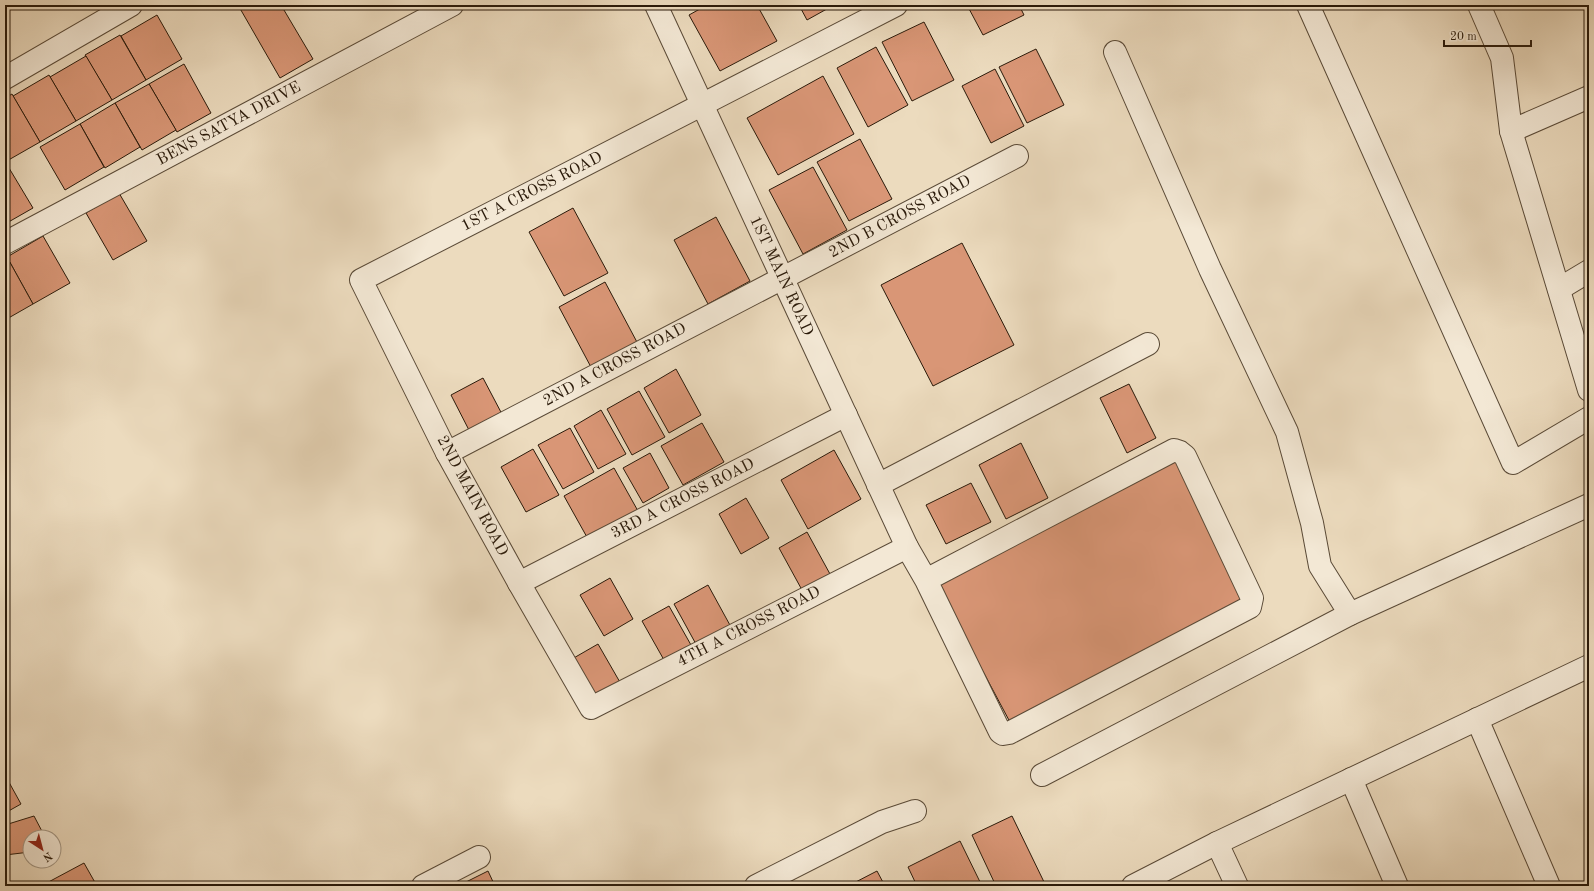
<svg xmlns="http://www.w3.org/2000/svg" width="1594" height="891" font-family="'Old Standard TT',serif">
	<style>
		.building { fill: #d99676; stroke: #2a1a0a }
		.lines { fill: none; stroke-linecap: round; stroke-linejoin: round }
		.minor-casing { stroke: #5a4a37; stroke-width: 24 }
		.minor { stroke: #f3e8d5; stroke-width: 22 }
		.labels { text-anchor: middle; dominant-baseline: central; stroke-width: 3; stroke-linejoin: round; paint-order: stroke }
		.street-label { font-size: 16px; fill: #2a1a0a; stroke: #f3e8d5 }
	</style>
	<rect width="100%" height="100%" fill="#ecdbbe"/>
	<filter id="stains"><feTurbulence type="fractalNoise" baseFrequency=".005" numOctaves="4"/><feColorMatrix values="0 0 0 0 .2 0 0 0 0 .09 0 0 0 0 .02 0 0 0 .5 -.17"/></filter>
	<radialGradient id="worn" r=".72"><stop offset=".6" stop-color="#630" stop-opacity="0"/><stop offset="1" stop-color="#630" stop-opacity=".3"/></radialGradient>
	<g class="building">
		<polygon points="238,5 281,5 313,59 280,78"/>
		<polygon points="707,5 757,5 777,41 720,71 689,15"/>
		<polygon points="799,5 834,5 807,20"/>
		<polygon points="967,5 1019,5 1024,15 983,35"/>
		<polygon points="157,15 182,59 146,80 121,36"/>
		<polygon points="924,22 954,80 912,101 882,42"/>
		<polygon points="120,35 146,80 112,100 85,55"/>
		<polygon points="876,47 908,105 868,127 837,68"/>
		<polygon points="1036,49 1064,105 1027,123 999,67"/>
		<polygon points="86,56 112,100 76,121 50,77"/>
		<polygon points="184,64 211,113 177,132 149,84"/>
		<polygon points="995,69 1024,126 991,143 962,86"/>
		<polygon points="49,75 76,121 40,142 13,96"/>
		<polygon points="823,76 854,134 778,175 747,118"/>
		<polygon points="149,84 176,130 142,150 115,103"/>
		<polygon points="12,94 40,142 5,162 5,98"/>
		<polygon points="115,103 140,147 105,168 80,124"/>
		<polygon points="80,124 104,167 65,190 40,147"/>
		<polygon points="860,139 892,199 849,221 817,162"/>
		<polygon points="813,167 847,230 803,254 769,190"/>
		<polygon points="9,168 33,208 5,224 5,170"/>
		<polygon points="119,193 147,241 113,260 86,213"/>
		<polygon points="573,208 608,273 564,296 529,232"/>
		<polygon points="716,217 750,281 708,304 674,240"/>
		<polygon points="43,236 70,283 33,304 7,257"/>
		<polygon points="962,243 1014,345 933,386 881,285"/>
		<polygon points="7,257 33,304 5,320 5,258"/>
		<polygon points="605,282 638,344 592,369 559,307"/>
		<polygon points="676,369 701,415 669,433 644,388"/>
		<polygon points="483,378 503,416 471,434 451,395"/>
		<polygon points="1129,384 1156,438 1127,453 1100,398"/>
		<polygon points="639,391 665,437 632,455 607,409"/>
		<polygon points="601,410 626,454 598,469 574,426"/>
		<polygon points="702,423 724,462 683,485 661,446"/>
		<polygon points="570,428 594,472 563,489 538,445"/>
		<polygon points="1021,443 1048,498 1006,519 979,465"/>
		<polygon points="533,449 559,495 526,512 501,467"/>
		<polygon points="834,450 861,499 808,529 781,480"/>
		<polygon points="650,453 669,488 643,503 623,468"/>
		<polygon points="1176,458 1250,597 1011,724 937,585"/>
		<polygon points="614,468 638,511 588,539 564,496"/>
		<polygon points="971,483 991,522 946,544 926,505"/>
		<polygon points="746,498 769,538 741,554 719,514"/>
		<polygon points="807,532 830,574 802,590 779,548"/>
		<polygon points="610,578 633,619 604,636 580,595"/>
		<polygon points="708,585 731,627 697,646 674,604"/>
		<polygon points="669,606 691,645 664,660 642,621"/>
		<polygon points="598,644 621,684 594,699 572,659"/>
		<polygon points="5,775 21,804 5,813"/>
		<polygon points="34,816 45,837 30,837 30,852 5,855 5,825"/>
		<polygon points="1012,816 1045,884 1042,886 996,886 972,835"/>
		<polygon points="960,841 982,886 917,886 908,867"/>
		<polygon points="84,863 97,886 41,886"/>
		<polygon points="488,871 495,886 458,886"/>
		<polygon points="877,871 885,886 848,886"/>
	</g>
	<g class="lines">
		<defs>
			<g id="minor">
				<polyline points="656,5 907,547 926,580 1000,732 1003,734 1009,733 1250,607 1252,598 1185,456 1180,452 1174,450 926,580"/>
				<polyline points="896,5 361,280 447,453 519,583 591,708 907,547"/>
				<polyline points="1308,5 1513,463 1589,418"/>
				<polyline points="1479,5 1502,58 1511,131 1589,390"/>
				<polyline points="1115,52 1210,269 1287,432 1312,523 1320,566 1350,614"/>
				<polyline points="5,78 131,5"/>
				<polyline points="1511,131 1589,97"/>
				<polyline points="5,243 452,5"/>
				<polyline points="1559,289 1589,271"/>
				<polyline points="447,453 1017,156"/>
				<polyline points="878,485 1148,344"/>
				<polyline points="519,583 846,415"/>
				<polyline points="1477,719 1549,886"/>
				<polyline points="1042,775 1350,614 1589,505"/>
				<polyline points="1351,779 1397,886"/>
				<polyline points="1217,843 1237,886"/>
				<polyline points="423,886 479,857"/>
				<polyline points="756,886 882,822 915,811"/>
				<polyline points="1133,886 1217,843 1589,666"/>
			</g>
		</defs>
		<use href="#minor" class="minor-casing"/>
		<use href="#minor" class="minor"/>
	</g>
	<g class="labels">
		<g class="street-label">
			<text transform="translate(229 124) rotate(-28)">BENS SATYA DRIVE</text>
			<text transform="translate(532 192) rotate(-27)">1ST A CROSS ROAD</text>
			<text transform="translate(900 217) rotate(-28)">2ND B CROSS ROAD</text>
			<text transform="translate(781 276) rotate(65)">1ST MAIN ROAD</text>
			<text transform="translate(615 365) rotate(-28)">2ND A CROSS ROAD</text>
			<text transform="translate(472 496) rotate(62)">2ND MAIN ROAD</text>
			<text transform="translate(683 499) rotate(-27)">3RD A CROSS ROAD</text>
			<text transform="translate(749 627) rotate(-27)">4TH A CROSS ROAD</text>
		</g>
	</g>
	<rect width="1594" height="891" fill="none" stroke="#ecdbbe" stroke-width="20"/>
	<rect x="6" y="6" width="1582" height="879" fill="none" stroke="#2a1a0a" stroke-width="2"/>
	<rect x="10" y="10" width="1574" height="871" fill="none" stroke="#2a1a0a"/>
	<g transform="translate(42 849) rotate(144)"><circle r="19" fill="#f3e8d5" stroke="#a39684"/>
	<path d="M0-3L7 15L0 10L-7 15Z" fill="#8f2418"/>
	<text y="-6" font-size="11" font-weight="bold" text-anchor="middle" fill="#2a1a0a">N</text>
	</g>
	<path d="M1444 40v6h87v-6" fill="none" stroke="#2a1a0a" stroke-width="2"/>
	<text x="1450" y="40" font-size="12" fill="#2a1a0a" stroke="#f3e8d5" stroke-width="3" paint-order="stroke">20 m</text>
	<rect width="100%" height="100%" filter="url(#stains)"/>
	<rect width="100%" height="100%" fill="url(#worn)"/>
</svg>
